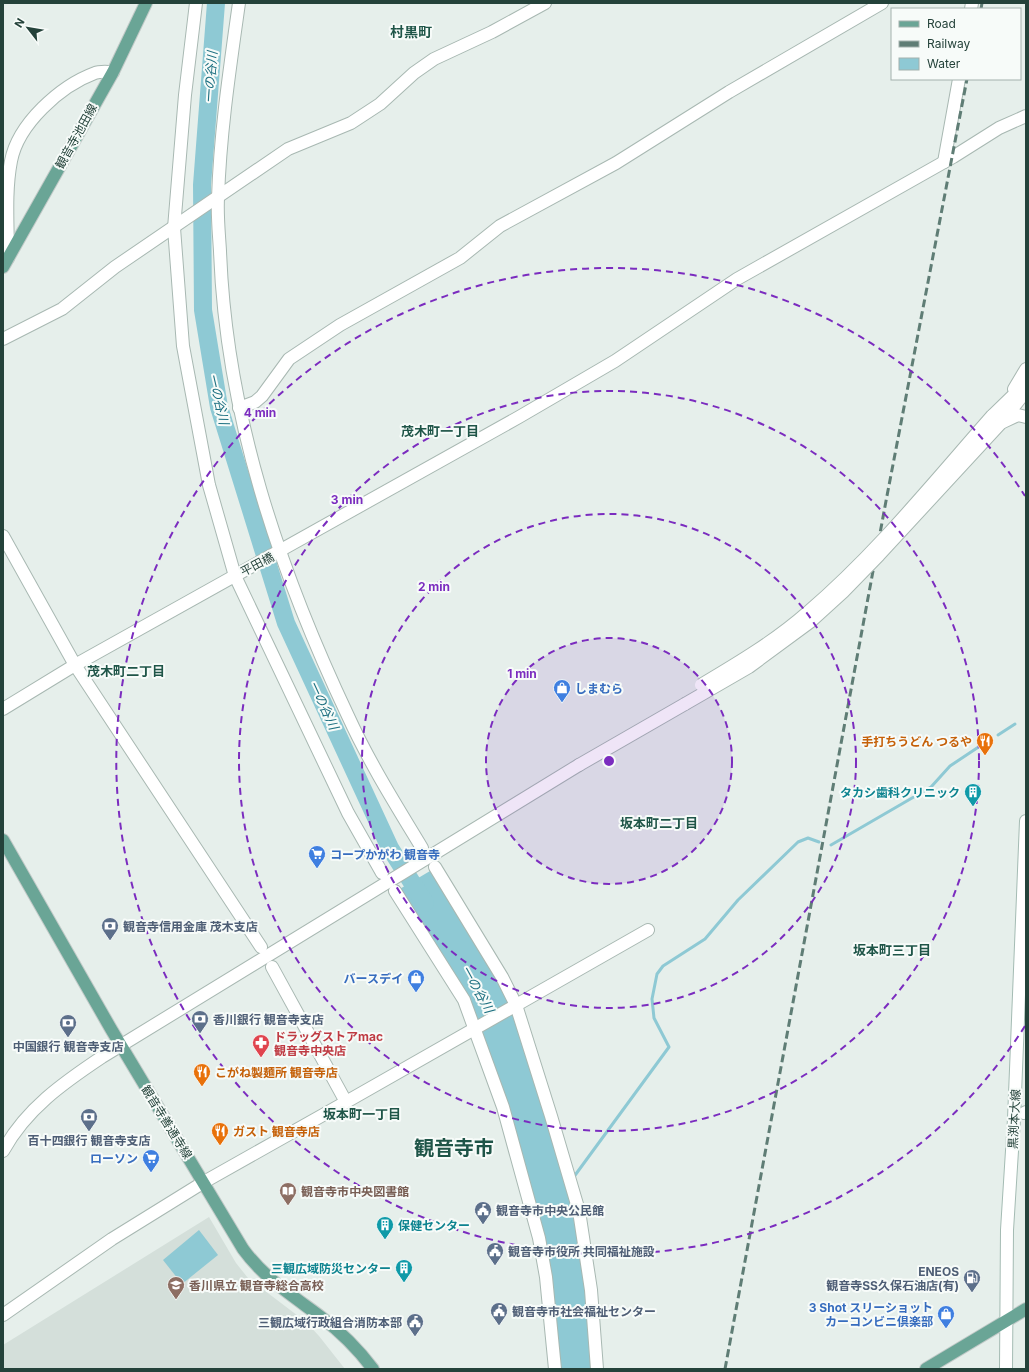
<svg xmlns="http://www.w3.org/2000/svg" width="1029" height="1372" font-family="Inter,'Noto Sans JP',sans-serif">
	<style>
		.built { fill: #d4dfda }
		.water { fill: #8ec9d4 }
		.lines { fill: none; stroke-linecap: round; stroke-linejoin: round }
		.stream { stroke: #8ec9d4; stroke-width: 3 }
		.river { stroke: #8ec9d4; stroke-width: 18 }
		.minor-casing { stroke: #a8b8b2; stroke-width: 14 }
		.tertiary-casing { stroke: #a8b8b2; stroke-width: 14 }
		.secondary-casing { stroke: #a4bbb3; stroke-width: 14 }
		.primary-casing { stroke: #c2cac8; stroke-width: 14 }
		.minor { stroke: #fff; stroke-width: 12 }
		.tertiary { stroke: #fff; stroke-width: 12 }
		.secondary { stroke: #fff; stroke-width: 12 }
		.primary { stroke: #6aa596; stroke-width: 12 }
		.rail { stroke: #5f7d75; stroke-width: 3; stroke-dasharray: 8 4; stroke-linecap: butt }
		.minor-bridge-casing { stroke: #a8b8b2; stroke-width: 14; stroke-linecap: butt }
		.minor-bridge { stroke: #fff; stroke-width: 12 }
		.ring { fill: none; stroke: #7b2cbf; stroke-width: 2; stroke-dasharray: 7 5 }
		.labels { text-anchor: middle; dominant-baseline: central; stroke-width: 4; stroke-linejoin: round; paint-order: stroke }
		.street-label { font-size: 12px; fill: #24423a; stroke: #f7fbf9 }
		.shop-label { font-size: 12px; font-weight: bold; fill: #366cbe; stroke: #f7fbf9; text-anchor: end }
		.food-label { font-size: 12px; font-weight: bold; fill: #c56008; stroke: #f7fbf9; text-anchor: start }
		.culture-label { font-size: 12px; font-weight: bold; fill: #0d838f; stroke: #f7fbf9; text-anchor: end }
		.service-label { font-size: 12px; font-weight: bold; fill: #4e5e75; stroke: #f7fbf9; text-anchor: start }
		.health-label { font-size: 12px; font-weight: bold; fill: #be3a42; stroke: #f7fbf9; text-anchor: start }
		.education-label { font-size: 12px; font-weight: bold; fill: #785e54; stroke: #f7fbf9; text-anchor: start }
		.water-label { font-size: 13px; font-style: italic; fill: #1c6f80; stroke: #f7fbf9 }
		.neighbourhood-label { font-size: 13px; font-weight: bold; fill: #1f5548; stroke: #f7fbf9 }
		.quarter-label { font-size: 14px; font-weight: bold; fill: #1f5548; stroke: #f7fbf9 }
		.town-label { font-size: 20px; font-weight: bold; fill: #1f5548; stroke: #f7fbf9 }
		.centre { fill: #7b2cbf; stroke: #f7fbf9; stroke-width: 2 }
		.ring-label { font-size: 12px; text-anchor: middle; font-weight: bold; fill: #7b2cbf; stroke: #f7fbf9; stroke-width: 4; stroke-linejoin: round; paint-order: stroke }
	</style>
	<rect width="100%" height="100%" fill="#e6efeb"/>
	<polygon class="built" points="209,1217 236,1263 248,1278 306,1322 319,1336 345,1369 3,1369 3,1345"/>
	<g class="water">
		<polygon points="430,871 502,987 515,1020 579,1226 595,1369 558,1369 544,1246 482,1040 398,890"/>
		<polygon points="199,1230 218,1255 182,1284 163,1260"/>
	</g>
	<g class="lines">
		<g class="stream">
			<polyline points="998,735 1015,724"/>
			<polyline points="831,845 931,787 950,766 983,744"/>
			<polyline points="573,1178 669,1047 654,1018 652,999 657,974 663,966 705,939 738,900 798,842 808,838 819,842"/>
		</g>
		<polyline class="river" points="216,3 202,185 203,310 219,407 286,623 390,848 425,903"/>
		<defs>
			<g id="minor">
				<polyline points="196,3 185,95 174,228 183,346 209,485 235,576 348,813 382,873"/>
				<path d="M 239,3 C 230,67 220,133 218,198 C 217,216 219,234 220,251 C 226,414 279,570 348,716 C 369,762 396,805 422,848"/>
				<polyline points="971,9 972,3"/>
				<polyline points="944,162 959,79"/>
				<path d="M 8,258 C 8,226 5,192 11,161 C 18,124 60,86 95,73 C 100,71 107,72 113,72"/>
				<polyline points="3,339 62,309 115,267 288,149 351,123 380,104 414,73 434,59 492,32 545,3"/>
				<polyline points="1014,389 1026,369"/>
				<polyline points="239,408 255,402 262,396 289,359 340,325 460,258 500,226 616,163 729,92 882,3"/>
				<polyline points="992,416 1026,383"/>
				<polyline points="1003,422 1018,415 1026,417"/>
				<polyline points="1000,424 1026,391"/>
				<polyline points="3,536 75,665 261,947"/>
				<polyline points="3,709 75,665 519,417 615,361 737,279 953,157 999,128 1026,116"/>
				<polyline points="579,765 685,704"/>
				<polyline points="435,867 502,977 516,1005 551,1116 579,1211 591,1290 597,1369"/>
				<polyline points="395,891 464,1000 503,1107 539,1238 546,1277 555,1369"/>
				<polyline points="272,967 346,1102 648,930"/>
				<polyline points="1024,1113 1026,1112"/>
				<polyline points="3,1315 112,1239 204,1182 346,1102"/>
			</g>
			<path id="tertiary" d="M 3,1151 C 26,1109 63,1083 102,1057 L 579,765"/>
			<polyline id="secondary" points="1006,1369 1007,1230 1014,1119 1026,821"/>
			<g id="primary">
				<polyline points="3,267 113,72 146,3"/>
				<path d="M 3,840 L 111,1029 L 243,1249 C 264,1278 293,1296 321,1317 C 341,1332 358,1349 373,1369"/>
				<polyline points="926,1369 1026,1309"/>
			</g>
		</defs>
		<use href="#minor" class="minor-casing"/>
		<use href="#tertiary" class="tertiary-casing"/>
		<use href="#secondary" class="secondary-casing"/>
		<use href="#primary" class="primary-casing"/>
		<use href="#minor" class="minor"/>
		<use href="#tertiary" class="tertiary"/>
		<use href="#secondary" class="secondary"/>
		<use href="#primary" class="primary"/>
		<g class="rail">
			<polyline points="981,9 982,3"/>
			<polyline points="725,1369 886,501 967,79"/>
		</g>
		<defs>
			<g id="minor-bridge">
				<path d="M 701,685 C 738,663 775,641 808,612 C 876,554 933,483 992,416"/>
				<polyline points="685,704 749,667 810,622 843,592 879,555 1000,424"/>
			</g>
		</defs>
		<use href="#minor-bridge" class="minor-bridge-casing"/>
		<use href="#minor-bridge" class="minor-bridge"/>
	</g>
	<circle cx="609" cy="761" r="123" fill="#7b2cbf" fill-opacity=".12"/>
	<g class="ring">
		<circle cx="609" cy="761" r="123"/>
		<circle cx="609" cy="761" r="247"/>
		<circle cx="609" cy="761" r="370"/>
		<path d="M1025 1026A493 493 0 1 1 1025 496"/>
	</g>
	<defs>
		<symbol id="shop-pin" viewBox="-11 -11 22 30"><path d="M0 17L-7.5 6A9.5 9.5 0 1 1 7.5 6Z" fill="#3f7fe0" stroke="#f7fbf9"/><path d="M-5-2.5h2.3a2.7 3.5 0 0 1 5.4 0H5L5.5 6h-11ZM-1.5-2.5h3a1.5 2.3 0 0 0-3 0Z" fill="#fff"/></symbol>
		<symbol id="restaurant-pin" viewBox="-11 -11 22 30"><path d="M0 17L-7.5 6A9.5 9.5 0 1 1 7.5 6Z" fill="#e8710a" stroke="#f7fbf9"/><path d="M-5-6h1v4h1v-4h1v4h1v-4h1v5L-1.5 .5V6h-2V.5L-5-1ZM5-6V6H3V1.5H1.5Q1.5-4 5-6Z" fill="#fff"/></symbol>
		<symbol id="building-pin" viewBox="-11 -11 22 30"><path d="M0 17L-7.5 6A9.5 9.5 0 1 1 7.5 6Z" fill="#0f9aa8" stroke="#f7fbf9"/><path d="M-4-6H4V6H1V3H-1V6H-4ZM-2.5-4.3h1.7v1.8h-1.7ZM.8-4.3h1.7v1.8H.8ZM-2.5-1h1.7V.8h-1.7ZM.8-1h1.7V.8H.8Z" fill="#fff"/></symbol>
		<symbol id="supermarket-pin" viewBox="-11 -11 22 30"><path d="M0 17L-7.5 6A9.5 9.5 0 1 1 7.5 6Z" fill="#3f7fe0" stroke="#f7fbf9"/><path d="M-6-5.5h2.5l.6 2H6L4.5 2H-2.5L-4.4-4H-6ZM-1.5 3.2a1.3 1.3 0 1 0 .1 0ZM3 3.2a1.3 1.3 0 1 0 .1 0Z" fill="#fff"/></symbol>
		<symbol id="bank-pin" viewBox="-11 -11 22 30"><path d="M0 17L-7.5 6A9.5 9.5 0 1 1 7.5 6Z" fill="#5c6f8a" stroke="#f7fbf9"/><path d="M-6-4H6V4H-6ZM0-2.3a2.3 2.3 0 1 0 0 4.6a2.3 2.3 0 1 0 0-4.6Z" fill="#fff"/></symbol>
		<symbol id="pharmacy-pin" viewBox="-11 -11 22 30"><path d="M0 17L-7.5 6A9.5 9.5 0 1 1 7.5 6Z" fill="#e0444e" stroke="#f7fbf9"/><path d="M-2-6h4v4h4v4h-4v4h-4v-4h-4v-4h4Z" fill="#fff"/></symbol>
		<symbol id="library-pin" viewBox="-11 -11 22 30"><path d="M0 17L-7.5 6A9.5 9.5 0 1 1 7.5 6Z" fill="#8d6e63" stroke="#f7fbf9"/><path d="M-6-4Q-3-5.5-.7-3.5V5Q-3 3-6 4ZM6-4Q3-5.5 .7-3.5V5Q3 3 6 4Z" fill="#fff"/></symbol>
		<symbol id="civic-pin" viewBox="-11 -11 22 30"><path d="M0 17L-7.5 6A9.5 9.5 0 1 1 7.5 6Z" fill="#5c6f8a" stroke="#f7fbf9"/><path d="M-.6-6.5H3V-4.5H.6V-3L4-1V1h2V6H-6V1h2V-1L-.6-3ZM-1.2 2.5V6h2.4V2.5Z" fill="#fff"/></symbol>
		<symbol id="fuel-pin" viewBox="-11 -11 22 30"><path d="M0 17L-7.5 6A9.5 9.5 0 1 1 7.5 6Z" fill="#5c6f8a" stroke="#f7fbf9"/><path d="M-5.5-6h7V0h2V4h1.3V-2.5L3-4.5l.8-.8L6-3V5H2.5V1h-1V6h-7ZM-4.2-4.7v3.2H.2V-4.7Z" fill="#fff"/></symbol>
		<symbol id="school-pin" viewBox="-11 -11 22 30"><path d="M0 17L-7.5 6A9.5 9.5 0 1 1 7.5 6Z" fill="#8d6e63" stroke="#f7fbf9"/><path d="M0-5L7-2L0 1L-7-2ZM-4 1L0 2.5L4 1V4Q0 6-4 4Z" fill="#fff"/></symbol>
	</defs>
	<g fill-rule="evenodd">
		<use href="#shop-pin" x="552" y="678" width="20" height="27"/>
		<use href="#restaurant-pin" x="975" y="731" width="20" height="27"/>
		<use href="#building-pin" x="963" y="782" width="20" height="27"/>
		<use href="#supermarket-pin" x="307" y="844" width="20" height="27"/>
		<use href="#bank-pin" x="100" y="916" width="20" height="27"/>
		<use href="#shop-pin" x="406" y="968" width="20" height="27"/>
		<use href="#bank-pin" x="190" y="1009" width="20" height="27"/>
		<use href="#bank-pin" x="58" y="1013" width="20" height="27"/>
		<use href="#pharmacy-pin" x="251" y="1033" width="20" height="27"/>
		<use href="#restaurant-pin" x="192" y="1062" width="20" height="27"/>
		<use href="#bank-pin" x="79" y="1107" width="20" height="27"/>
		<use href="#restaurant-pin" x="210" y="1121" width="20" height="27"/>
		<use href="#supermarket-pin" x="141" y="1148" width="20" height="27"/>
		<use href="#library-pin" x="278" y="1181" width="20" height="27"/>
		<use href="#civic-pin" x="473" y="1200" width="20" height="27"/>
		<use href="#building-pin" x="375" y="1215" width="20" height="27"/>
		<use href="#civic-pin" x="485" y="1241" width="20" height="27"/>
		<use href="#building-pin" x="394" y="1258" width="20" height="27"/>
		<use href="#fuel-pin" x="962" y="1268" width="20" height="27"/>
		<use href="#school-pin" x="166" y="1275" width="20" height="27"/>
		<use href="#civic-pin" x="489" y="1301" width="20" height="27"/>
		<use href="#shop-pin" x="936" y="1304" width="20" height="27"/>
		<use href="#civic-pin" x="405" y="1312" width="20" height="27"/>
	</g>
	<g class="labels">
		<g class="street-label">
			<text transform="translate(76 136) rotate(-61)">観音寺池田線</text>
			<text transform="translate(257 564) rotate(-28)">平田橋</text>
			<text transform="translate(1014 1119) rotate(-87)">黒渕本大線</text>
			<text transform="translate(167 1122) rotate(58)">観音寺善通寺線</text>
		</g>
		<g class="shop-label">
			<text x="575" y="688" text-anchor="start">しまむら</text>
			<text x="330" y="854" text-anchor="start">コープかがわ 観音寺</text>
			<text x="403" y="978">バースデイ</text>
			<text x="138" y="1158">ローソン</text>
			<text x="933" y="1307">3 Shot スリーショット<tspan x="933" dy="14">カーコンビニ倶楽部</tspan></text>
		</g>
		<g class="food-label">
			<text x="972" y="741" text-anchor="end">手打ちうどん つるや</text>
			<text x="215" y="1072">こがね製麺所 観音寺店</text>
			<text x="233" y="1131">ガスト 観音寺店</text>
		</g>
		<g class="culture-label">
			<text x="960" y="792">タカシ歯科クリニック</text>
			<text x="398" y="1225" text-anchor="start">保健センター</text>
			<text x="391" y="1268">三観広域防災センター</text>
		</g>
		<g class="service-label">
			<text x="123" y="926">観音寺信用金庫 茂木支店</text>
			<text x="213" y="1019">香川銀行 観音寺支店</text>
			<text x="68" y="1046" text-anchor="middle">中国銀行 観音寺支店</text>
			<text x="89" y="1140" text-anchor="middle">百十四銀行 観音寺支店</text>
			<text x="496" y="1210">観音寺市中央公民館</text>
			<text x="508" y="1251">観音寺市役所 共同福祉施設</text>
			<text x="959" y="1271" text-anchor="end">ENEOS<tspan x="959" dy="14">観音寺SS久保石油店(有)</tspan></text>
			<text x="512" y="1311">観音寺市社会福祉センター</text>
			<text x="402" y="1322" text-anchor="end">三観広域行政組合消防本部</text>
		</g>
		<g class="health-label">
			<text x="274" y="1036">ドラッグストアmac<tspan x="274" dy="14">観音寺中央店</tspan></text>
		</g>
		<g class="education-label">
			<text x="301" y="1191">観音寺市中央図書館</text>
			<text x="189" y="1285">香川県立 観音寺総合高校</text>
		</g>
		<g class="water-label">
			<text transform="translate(210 77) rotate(-86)">一の谷川</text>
			<text transform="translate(219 399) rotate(77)">一の谷川</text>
			<text transform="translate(324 705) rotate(65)">一の谷川</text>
			<text transform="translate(478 989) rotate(61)">一の谷川</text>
		</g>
		<g class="neighbourhood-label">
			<text x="440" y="431">茂木町一丁目</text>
			<text x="126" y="671">茂木町二丁目</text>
			<text x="659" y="823">坂本町二丁目</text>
			<text x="892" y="950">坂本町三丁目</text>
			<text x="362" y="1114">坂本町一丁目</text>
		</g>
		<g class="quarter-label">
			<text x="411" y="31">村黒町</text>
		</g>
		<g class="town-label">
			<text x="454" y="1148">観音寺市</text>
		</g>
	</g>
	<circle cx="609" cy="761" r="6" class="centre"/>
	<g class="ring-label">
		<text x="260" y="417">4 min</text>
		<text x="347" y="504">3 min</text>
		<text x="434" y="591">2 min</text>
		<text x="522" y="678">1 min</text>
	</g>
	<rect width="1029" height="1372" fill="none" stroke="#24423a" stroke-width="8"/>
	<rect x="891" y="8" width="130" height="72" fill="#f7fbf9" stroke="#a3b1ad"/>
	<rect x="899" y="21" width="20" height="6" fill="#6aa596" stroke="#a3b1ad"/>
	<text x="927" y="28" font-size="12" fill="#24423a">Road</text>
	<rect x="899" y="41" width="20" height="6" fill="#5f7d75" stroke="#a3b1ad"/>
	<text x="927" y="48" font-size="12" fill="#24423a">Railway</text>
	<rect x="899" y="58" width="20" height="12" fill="#8ec9d4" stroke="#a3b1ad"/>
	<text x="927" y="68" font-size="12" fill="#24423a">Water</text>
	<g transform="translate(28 28) rotate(301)" stroke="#f7fbf9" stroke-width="3" paint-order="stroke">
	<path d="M0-3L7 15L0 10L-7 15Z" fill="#24423a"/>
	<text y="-6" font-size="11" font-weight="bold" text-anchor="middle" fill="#24423a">N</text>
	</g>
</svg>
